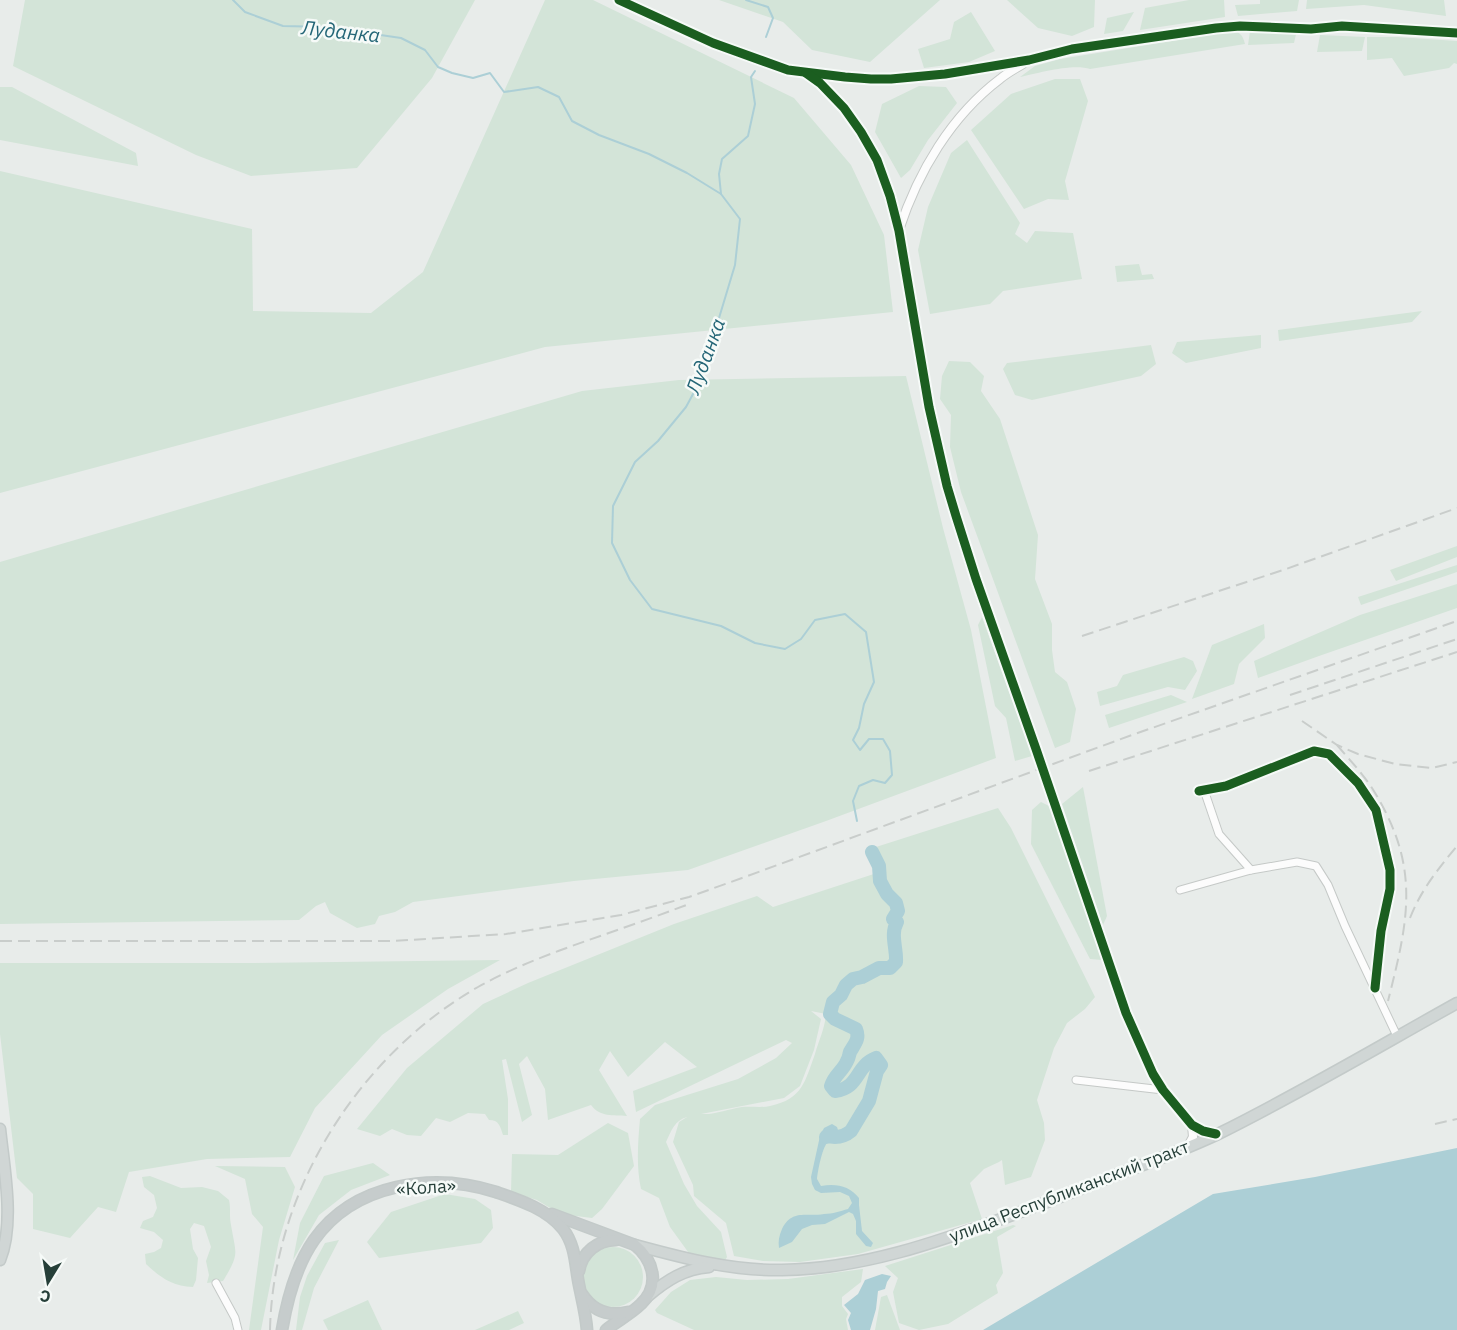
<svg xmlns="http://www.w3.org/2000/svg" width="1457" height="1330" font-family="'IBM Plex Sans',sans-serif">
	<style>
		.green { fill: #d3e4d8; fill-rule: evenodd }
		.water { fill: #accfd6 }
		.lines { fill: none; stroke-linecap: round; stroke-linejoin: round }
		.stream { stroke: #accfd6; stroke-width: 2 }
		.river { stroke: #accfd6; stroke-width: 14 }
		.minor-casing { stroke: #c5c9c7; stroke-width: 9 }
		.tertiary-casing { stroke: #c5c9c7; stroke-width: 10 }
		.primary-casing { stroke: #c3cac9; stroke-width: 13 }
		.trunk-casing { stroke: #c3cac9; stroke-width: 13 }
		.minor { stroke: #fcfcfc; stroke-width: 7 }
		.tertiary { stroke: #fcfcfc; stroke-width: 8 }
		.primary { stroke: #d0d6d5; stroke-width: 10 }
		.trunk { stroke: #c6cccc; stroke-width: 10 }
		.rail { stroke: #c9cdcb; stroke-width: 2; stroke-dasharray: 12 6; stroke-linecap: butt }
		.tertiary-bridge-casing { stroke: #c5c9c7; stroke-width: 10; stroke-linecap: butt }
		.tertiary-bridge { stroke: #fcfcfc; stroke-width: 8 }
		.cycleway-casing { stroke: #f6faf8; stroke-width: 13 }
		.cycleway { stroke: #1b5e20; stroke-width: 9 }
		.labels { text-anchor: middle; dominant-baseline: central; stroke-width: 5; stroke-linejoin: round; paint-order: stroke }
		.street-label { font-size: 18px; fill: #263f39; stroke: #f6faf8 }
		.water-label { font-size: 20px; font-style: italic; fill: #246677; stroke: #f6faf8 }
	</style>
	<rect width="100%" height="100%" fill="#e8ecea"/>
	<g class="green">
		<polygon points="25,0 475,0 432,78 357,168 251,176 196,155 13,66"/>
		<polygon points="545,0 593,0 794,98 851,165 884,235 893,312 545,347 0,493 0,171 252,229 253,311 371,313 423,272"/>
		<polygon points="719,0 940,0 870,62 812,50 783,22"/>
		<polygon points="1007,0 1095,0 1094,27 1072,36 1038,28"/>
		<polygon points="1189,0 1224,0 1225,17 1140,30 1145,8"/>
		<polygon points="1260,0 1299,0 1297,11 1238,16 1235,5 1260,4"/>
		<polygon points="1307,0 1444,0 1446,16 1364,5 1306,9"/>
		<polygon points="971,12 995,51 969,62 924,68 918,49 950,39 954,22"/>
		<polygon points="1134,12 1123,31 1104,34 1107,18"/>
		<polygon points="1297,30 1294,43 1248,45 1250,31"/>
		<path d="M 1234,31 C 1241,33 1243,36 1245,44 L 1090,69 C 1074,63 1037,73 1020,77 L 1035,66 L 1060,59 Z"/>
		<polygon points="1320,35 1365,37 1362,51 1317,52"/>
		<polygon points="1367,37 1397,37 1457,41 1457,64 1454,63 1449,68 1404,76 1392,58 1367,60"/>
		<polygon points="1055,79 1080,79 1088,101 1065,181 1069,200 1048,199 1024,209 971,130 1011,94"/>
		<polygon points="919,86 946,87 957,103 928,140 910,170 901,178 875,132 882,104"/>
		<polygon points="0,87 12,87 136,153 138,166 0,140"/>
		<polygon points="967,140 1020,223 1015,234 1027,243 1035,231 1073,233 1082,279 1003,291 990,304 930,314 918,250 928,207 951,153"/>
		<polygon points="1139,264 1142,275 1152,274 1154,279 1117,282 1115,266"/>
		<polygon points="1422,311 1412,322 1279,341 1278,330"/>
		<polygon points="1261,335 1261,348 1186,363 1172,353 1177,342"/>
		<polygon points="1151,345 1156,364 1141,376 1032,400 1015,395 1003,369 1007,363"/>
		<polygon points="949,361 970,362 984,376 981,391 1000,419 1038,535 1035,579 1052,624 1052,650 1055,672 1067,682 1076,709 1070,742 1055,748 961,492 950,447 951,415 940,399 942,376"/>
		<polygon points="906,376 943,528 971,630 996,758 826,821 688,870 574,881 413,902 395,912 379,916 375,924 357,928 330,913 325,902 316,906 299,920 0,924 0,562 582,391 679,380"/>
		<polygon points="1457,546 1457,557 1396,581 1390,570"/>
		<polygon points="1457,565 1457,572 1361,605 1358,597"/>
		<polygon points="1457,584 1457,608 1319,656 1258,678 1254,661 1360,615"/>
		<polygon points="982,617 1032,756 1015,761 1006,718 995,706 978,625"/>
		<polygon points="1264,624 1265,638 1239,664 1234,684 1192,699 1212,645"/>
		<polygon points="1184,657 1193,661 1197,671 1185,690 1168,687 1100,706 1097,692 1117,686 1123,675"/>
		<polygon points="1171,695 1187,702 1109,728 1105,715"/>
		<polygon points="1083,787 1107,916 1103,925 1062,804"/>
		<polygon points="1041,802 1049,806 1102,960 1090,959 1031,844 1032,810"/>
		<path d="M 998,808 L 1011,828 L 1095,997 L 1085,1009 L 1067,1023 L 1054,1048 L 1037,1100 L 1044,1123 L 1045,1140 L 1031,1177 L 1005,1185 L 1002,1160 L 999,1162 L 984,1169 L 970,1183 L 982,1219 L 858,1254 L 800,1262 L 763,1261 L 734,1256 L 726,1223 L 694,1196 L 693,1185 L 673,1142 L 679,1122 L 687,1117 C 675,1120 671,1131 666,1142 L 684,1184 L 697,1206 L 721,1232 L 727,1257 L 724,1262 L 691,1256 L 670,1227 L 659,1198 L 641,1189 C 636,1166 638,1142 640,1119 L 655,1105 L 738,1079 L 776,1058 L 792,1043 L 786,1040 L 636,1112 L 633,1091 L 697,1067 L 665,1042 L 628,1077 L 610,1051 L 599,1070 L 627,1116 C 613,1115 600,1117 591,1105 L 548,1120 L 545,1089 L 527,1056 L 519,1064 L 532,1115 L 522,1122 L 506,1059 L 502,1060 L 508,1099 L 508,1135 L 503,1135 C 500,1126 499,1120 489,1120 L 485,1114 L 468,1113 L 450,1122 L 436,1118 L 421,1136 L 407,1135 L 392,1129 L 380,1136 L 357,1129 L 407,1068 L 483,1004 L 528,983 L 674,924 L 757,896 L 773,907 L 883,871 L 876,847 ZM 811,1011 L 826,1014 C 825,1028 819,1040 815,1054 C 805,1081 803,1099 770,1106 C 761,1108 751,1106 742,1107 C 728,1109 715,1115 701,1114 L 784,1098 L 800,1086 L 814,1050 L 821,1019 Z"/>
		<polygon points="500,960 448,989 382,1035 315,1108 290,1157 207,1159 129,1172 116,1212 98,1207 70,1238 33,1229 33,1194 17,1178 0,1034 0,963 249,963"/>
		<polygon points="608,1123 628,1133 634,1166 602,1209 592,1218 560,1214 537,1200 511,1192 512,1154 558,1155"/>
		<polygon points="373,1163 390,1175 351,1190 319,1215 293,1260 300,1223 324,1176"/>
		<polygon points="215,1166 285,1167 295,1187 279,1240 261,1330 249,1330 263,1227 252,1214 245,1179"/>
		<path d="M 150,1176 L 181,1188 L 202,1187 L 218,1191 L 229,1200 C 231,1209 229,1216 231,1225 C 236,1255 240,1253 223,1281 L 207,1283 L 209,1275 L 206,1261 L 211,1247 L 204,1226 L 194,1223 L 190,1229 L 193,1249 L 198,1258 L 196,1280 L 193,1287 C 172,1286 161,1278 146,1264 L 145,1254 L 154,1252 L 161,1248 L 163,1240 L 154,1232 L 140,1228 L 143,1221 L 153,1217 L 157,1208 L 154,1195 L 144,1187 L 142,1177 Z"/>
		<polygon points="445,1194 475,1199 491,1210 493,1228 481,1243 379,1258 367,1242 391,1212"/>
		<polygon points="1013,1225 1016,1226 997,1237 1003,1273 996,1285 998,1293 948,1324 919,1330 899,1323 893,1292 898,1278 885,1266"/>
		<polygon points="339,1240 314,1288 302,1330 296,1330 300,1297 307,1276 325,1243"/>
		<circle cx="613" cy="1277" r="30"/>
		<polygon points="863,1269 861,1282 842,1297 842,1306 848,1314 846,1319 848,1330 694,1330 657,1313 655,1310 671,1292 690,1280 716,1277 747,1280 788,1279"/>
		<polygon points="887,1295 900,1330 875,1330 881,1297"/>
		<polygon points="368,1300 382,1330 328,1330 323,1320"/>
		<polygon points="518,1311 524,1323 509,1330 475,1330"/>
	</g>
	<g class="water">
		<path d="M 832,1124 L 837,1127 L 838,1130 L 833,1130 L 832,1133 L 841,1137 C 836,1140 831,1138 827,1143 C 822,1149 818,1170 817,1179 L 821,1186 C 836,1183 850,1186 859,1198 L 859,1205 L 862,1231 L 873,1243 L 871,1247 L 866,1246 L 856,1234 L 856,1221 L 853,1214 L 849,1212 L 825,1224 L 812,1225 L 802,1229 L 792,1242 L 779,1248 C 778,1241 779,1236 782,1229 C 792,1209 806,1217 824,1214 C 833,1214 840,1211 848,1209 L 852,1203 L 849,1196 L 840,1192 L 821,1193 L 815,1190 L 812,1184 L 811,1177 L 820,1136 L 824,1128 Z"/>
		<polygon points="1457,1148 1457,1330 983,1330 1213,1194 1315,1177"/>
		<polygon points="882,1274 891,1276 887,1282 885,1289 878,1291 876,1309 870,1330 851,1330 848,1320 851,1313 844,1305 858,1294 865,1280"/>
	</g>
	<g class="lines">
		<g class="stream">
			<polyline points="233,0 245,12 283,26 326,27 401,38 425,50 438,67 452,73 473,78 490,73 504,92 538,87 559,97 572,121 599,135 649,154 687,173 721,194 740,219 735,265 700,381 686,407 658,441 635,462 613,506 612,543 630,580 652,609 721,626 755,643 785,649 801,639 815,620 845,614 866,632 874,682 864,704 859,728 853,740 860,750 869,739 883,739 890,751 892,775 885,783 873,780 859,786 853,801 857,821"/>
			<polyline points="746,0 768,7 773,18 766,37"/>
			<polyline points="721,194 719,174 722,159 748,136 755,104 751,77 755,71"/>
		</g>
		<path class="river" d="M 826,1137 L 827,1136 C 836,1138 844,1137 851,1131 L 869,1101 L 877,1071 L 881,1065 L 876,1058 C 855,1066 860,1088 835,1091 L 831,1086 C 834,1075 843,1071 847,1061 C 849,1058 849,1055 850,1052 C 855,1043 860,1039 856,1029 L 835,1019 L 830,1014 L 833,1002 L 841,995 L 846,985 L 853,979 L 862,977 L 879,968 L 890,968 L 896,962 C 897,948 890,935 897,922 L 893,919 L 898,911 L 896,903 L 887,894 L 880,881 L 879,866 L 872,852"/>
		<defs>
			<g id="minor">
				<polyline points="1204,790 1219,834 1251,870"/>
				<polyline points="1199,791 1226,786 1314,751 1329,754 1358,783 1376,810 1390,870 1390,889 1381,931 1375,988"/>
				<polyline points="1180,890 1251,870 1297,862 1316,866 1328,885 1345,926 1397,1036"/>
				<polyline points="1076,1080 1163,1090"/>
				<polyline points="216,1283 235,1318 238,1330"/>
			</g>
			<g id="tertiary">
				<polyline points="619,0 713,43 788,70 845,77 871,79 891,79 945,74 1029,60 1072,49 1216,28 1240,26 1311,29 1342,26 1457,33"/>
				<path d="M 807,73 C 888,137 896,217 912,311 C 922,370 933,428 947,485 C 970,575 1005,662 1036,749"/>
				<path d="M 899,230 C 918,172 951,116 1000,79 C 1007,73 1015,69 1023,64"/>
				<polyline points="1054,800 1126,1013 1153,1074 1163,1090 1192,1125 1203,1131 1216,1134"/>
				<polyline points="1187,1148 1193,1137 1192,1125"/>
			</g>
			<g id="primary">
				<path d="M 0,1129 C 4,1168 15,1223 0,1260"/>
				<path d="M 635,1245 C 683,1258 731,1271 782,1270 C 863,1269 940,1241 1015,1214 C 1051,1201 1086,1187 1121,1173 C 1154,1161 1186,1149 1218,1134 C 1299,1094 1378,1047 1457,1003"/>
				<path d="M 648,1296 C 667,1280 684,1269 709,1267"/>
			</g>
			<g id="trunk">
				<path d="M 552,1214 L 635,1245 C 653,1260 661,1285 641,1304 C 631,1314 617,1321 606,1330"/>
				<path d="M 579,1271 C 582,1252 598,1240 616,1240"/>
				<path d="M 582,1294 C 593,1311 608,1317 628,1312"/>
				<path d="M 282,1330 C 287,1300 296,1266 314,1240 C 354,1183 433,1172 496,1192 C 519,1200 547,1209 563,1229 C 576,1246 575,1266 579,1285 C 582,1300 586,1315 587,1330"/>
			</g>
		</defs>
		<use href="#minor" class="minor-casing"/>
		<use href="#tertiary" class="tertiary-casing"/>
		<use href="#primary" class="primary-casing"/>
		<use href="#trunk" class="trunk-casing"/>
		<use href="#minor" class="minor"/>
		<use href="#tertiary" class="tertiary"/>
		<use href="#primary" class="primary"/>
		<use href="#trunk" class="trunk"/>
		<g class="rail">
			<polyline points="1082,636 1286,569 1457,508"/>
			<polyline points="1290,695 1457,639"/>
			<polyline points="1302,721 1337,745 1358,754 1395,764 1432,768 1457,762"/>
			<path d="M 1337,745 C 1349,759 1362,773 1372,788 C 1421,866 1409,918 1388,1001"/>
			<polyline points="1089,771 1457,652"/>
			<path d="M 1410,918 C 1421,890 1438,869 1457,846"/>
			<polyline points="0,941 393,941 506,934 621,915 689,897 742,878 1132,735 1457,621"/>
			<polyline points="1435,1124 1457,1119"/>
			<path d="M 270,1330 C 273,1191 358,1056 478,987 C 512,968 549,954 586,941 C 620,929 655,917 689,904"/>
		</g>
		<defs>
			<polyline id="tertiary-bridge" points="1036,749 1054,800"/>
		</defs>
		<use href="#tertiary-bridge" class="tertiary-bridge-casing"/>
		<use href="#tertiary-bridge" class="tertiary-bridge"/>
		<defs>
			<g id="cycleway">
				<polyline points="619,0 713,43 788,70 845,77 871,79 891,79 945,74 1029,60 1072,49 1216,28 1240,26 1311,29 1342,26 1457,33"/>
				<polyline points="806,73 820,83 844,108 861,132 877,160 890,196 899,231 929,407 947,486 956,516 976,579 1036,749 1126,1013 1153,1074 1163,1090 1192,1125 1203,1131 1216,1134"/>
				<polyline points="1199,791 1226,786 1314,751 1329,754 1358,783 1376,810 1390,870 1390,889 1381,931 1375,988"/>
			</g>
		</defs>
		<use href="#cycleway" class="cycleway-casing"/>
		<use href="#cycleway" class="cycleway"/>
	</g>
	<g class="labels">
		<g class="street-label">
			<text transform="translate(426 1187) rotate(-4)">«Кола»</text>
			<text transform="translate(1069 1191) rotate(-21)">улица Республиканский тракт</text>
		</g>
		<g class="water-label">
			<text transform="translate(341 31) rotate(6)">Луданка</text>
			<text transform="translate(705 356) rotate(-70)">Луданка</text>
		</g>
	</g>
	<g transform="translate(48 1282) rotate(191)" stroke="#f6faf8" stroke-width="4.5" paint-order="stroke">
	<path d="M0-4.5L10 22L0 15L-10 22Z" fill="#263f39"/>
	<text y="-9" font-size="16" font-weight="bold" text-anchor="middle" fill="#263f39">С</text>
	</g>
</svg>
